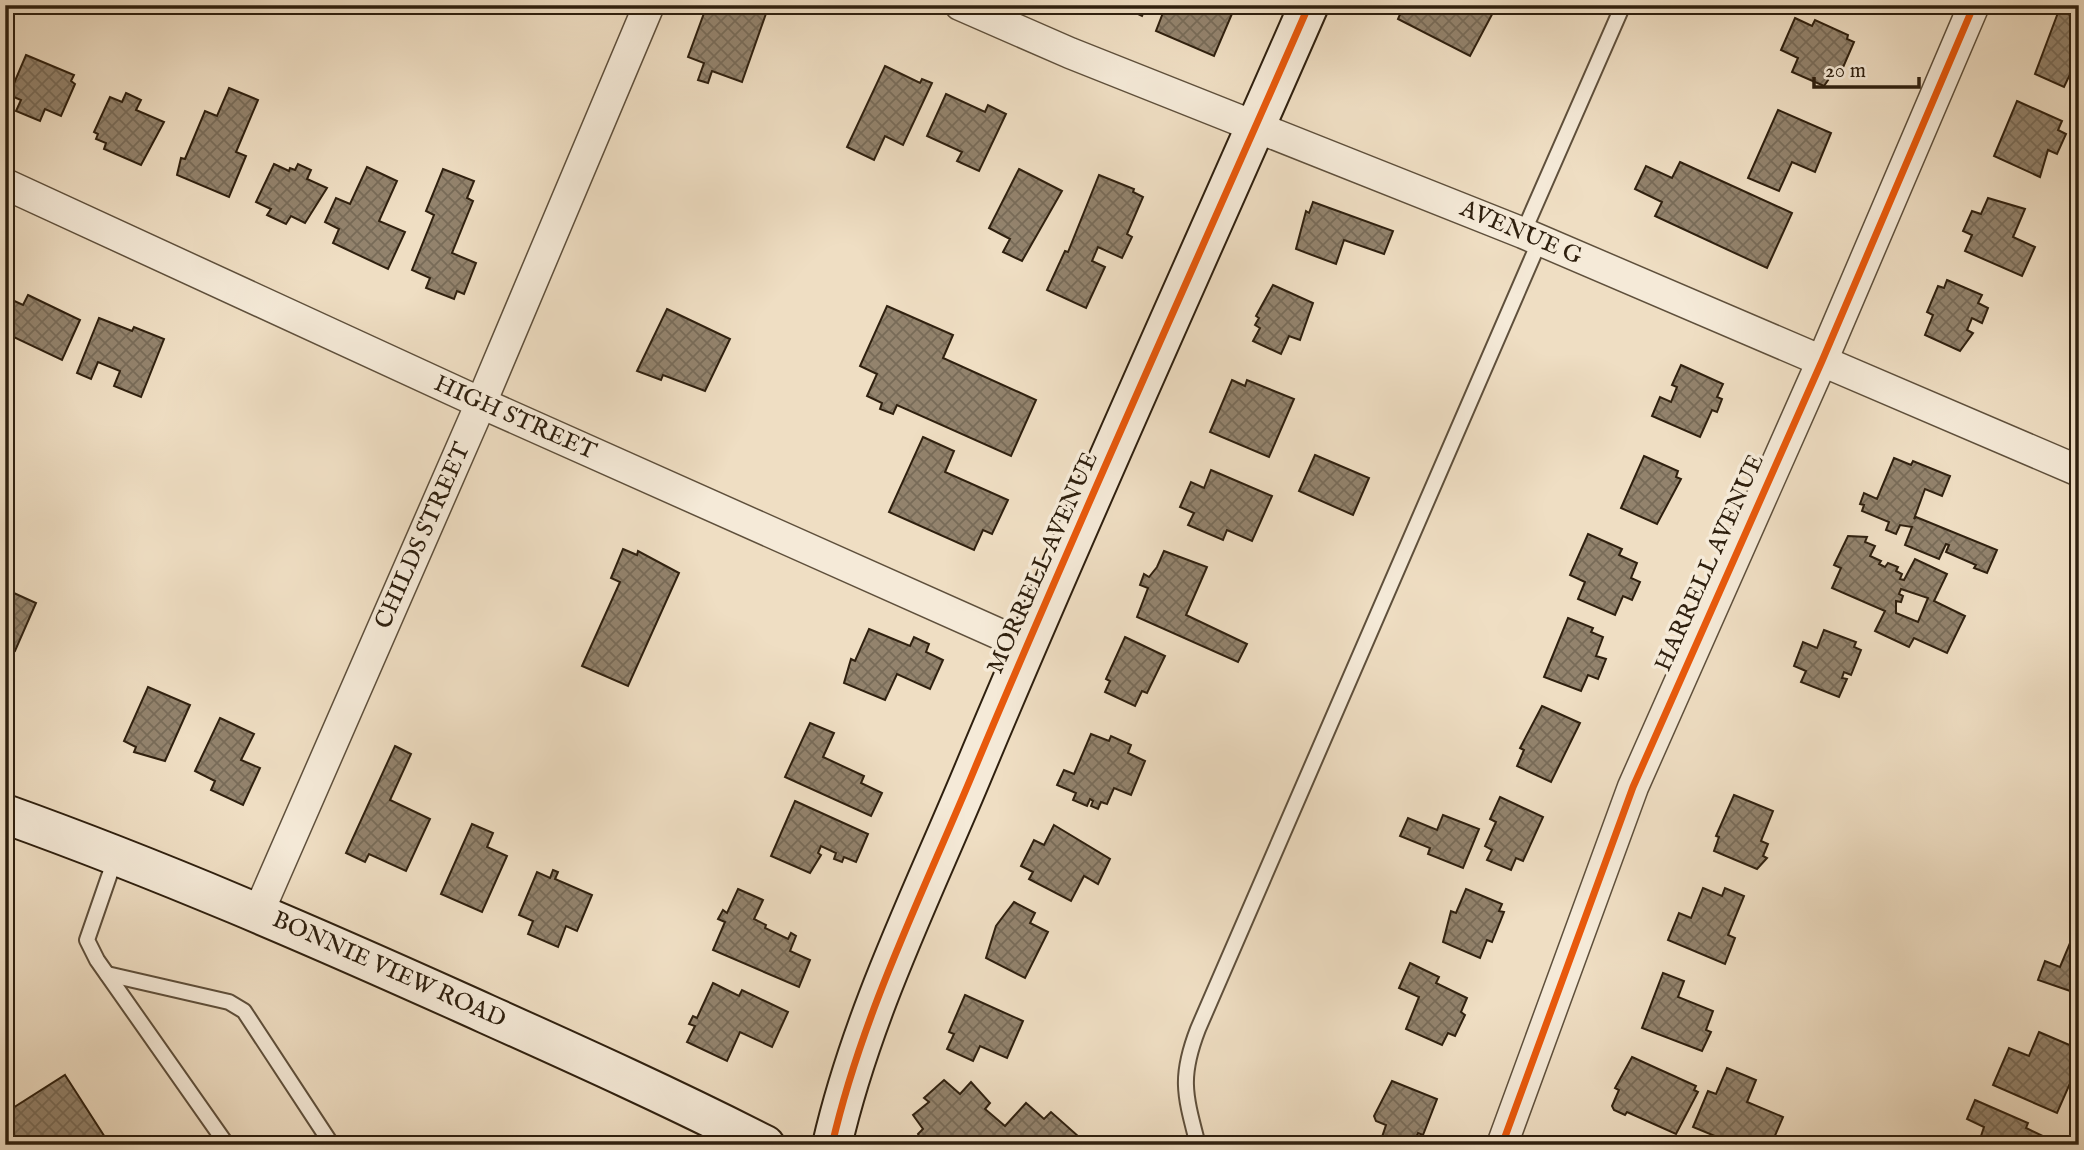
<svg xmlns="http://www.w3.org/2000/svg" width="2084" height="1150" font-family="'IM FELL English',serif">
	<style>
		.building { fill: url(#building-cross-hatch); stroke: #2f200f; stroke-width: 2; fill-rule: evenodd }
		.lines { fill: none; stroke-linecap: round; stroke-linejoin: round }
		.lane-casing { stroke: #5f503c; stroke-width: 18 }
		.street-casing { stroke: #5f503c; stroke-width: 33 }
		.secondary-casing { stroke: #2f200f; stroke-width: 42 }
		.lane { stroke: #f5ead8; stroke-width: 14 }
		.street { stroke: #f5ead8; stroke-width: 30 }
		.secondary { stroke: #f5ead8; stroke-width: 38 }
		.cycleway-casing { stroke: #f5ead8; stroke-width: 11 }
		.cycleway { stroke: #e8590c; stroke-width: 7 }
		.labels { text-anchor: middle; dominant-baseline: central; stroke-width: 7; stroke-linejoin: round; paint-order: stroke }
		.street-label { font-size: 24px; fill: #2f200f; stroke: #f5ead8 }
	</style>
	<defs>
		<pattern id="building-cross-hatch" width="8" height="8" patternUnits="userSpaceOnUse" patternTransform="scale(1.75)"><rect width="8" height="8" fill="#93836d"/><path d="M0 0l8 8M0 8l8-8" fill="none" stroke="#786b58"/></pattern>
	</defs>
	<rect width="100%" height="100%" fill="#efdec3"/>
	<filter id="stains"><feTurbulence type="fractalNoise" baseFrequency=".00286" numOctaves="4"/><feColorMatrix values="0 0 0 0 .2 0 0 0 0 .09 0 0 0 0 .02 0 0 0 .5 -.17"/></filter>
	<radialGradient id="worn" r=".72"><stop offset=".6" stop-color="#630" stop-opacity="0"/><stop offset="1" stop-color="#630" stop-opacity=".3"/></radialGradient>
	<g class="building">
		<polygon points="707,5 769,5 742,82 712,71 708,83 698,80 704,63 688,57"/>
		<polygon points="1119,5 1147,5 1142,16"/>
		<polygon points="1166,5 1188,13 1191,5 1244,5 1241,12 1234,9 1214,56 1156,31"/>
		<polygon points="1404,5 1497,5 1470,56 1398,19"/>
		<polygon points="2059,10 2079,19 2079,73 2072,70 2064,87 2035,74"/>
		<polygon points="1795,18 1812,26 1815,20 1848,35 1847,39 1854,42 1841,72 1835,70 1824,86 1792,72 1798,58 1781,50"/>
		<polygon points="26,55 74,75 71,81 75,84 61,116 45,109 40,121 16,111 21,100 9,95"/>
		<polygon points="885,66 920,83 922,79 932,83 903,145 885,136 874,160 847,147"/>
		<polygon points="229,88 258,100 236,152 246,156 229,197 177,175 181,158 185,159 205,111 217,116"/>
		<polygon points="126,93 141,100 136,110 164,122 141,165 104,149 106,143 96,139 98,134 94,132 110,97 122,102"/>
		<polygon points="946,94 985,112 988,105 1006,114 979,171 957,161 962,152 927,136"/>
		<polygon points="2017,101 2062,121 2058,130 2066,134 2057,154 2048,150 2040,177 1994,156"/>
		<polygon points="1778,110 1831,133 1815,172 1792,162 1779,191 1748,178"/>
		<polygon points="1680,162 1792,213 1767,268 1655,216 1662,202 1635,189 1646,166 1672,178"/>
		<polygon points="274,164 289,171 290,168 295,170 298,164 311,170 307,179 327,188 305,223 291,216 286,224 267,215 271,209 256,202"/>
		<polygon points="367,167 397,181 379,221 405,232 388,269 333,243 339,229 325,222 336,198 350,204"/>
		<polygon points="443,169 474,181 467,198 473,201 452,253 476,263 464,294 457,291 454,299 426,288 430,278 412,270 434,215 426,211"/>
		<polygon points="1019,169 1062,191 1022,261 1003,252 1010,239 989,228"/>
		<polygon points="1099,175 1134,189 1133,192 1143,197 1127,234 1132,237 1122,258 1098,247 1092,261 1105,267 1086,308 1047,290 1065,251 1068,252"/>
		<polygon points="1988,198 2025,209 2013,237 2035,247 2022,276 1965,251 1972,235 1963,231 1972,211 1981,214"/>
		<polygon points="1313,202 1393,231 1384,254 1344,240 1336,264 1296,249 1306,211 1309,213"/>
		<polygon points="1947,280 1982,295 1978,303 1988,308 1982,323 1972,318 1967,330 1973,333 1960,351 1925,335 1933,315 1927,312 1938,286 1944,288"/>
		<polygon points="1273,285 1313,303 1300,340 1289,336 1281,354 1253,341 1260,328 1255,325 1259,318 1256,316"/>
		<polygon points="28,295 80,320 62,360 5,333 8,298 23,305"/>
		<polygon points="887,306 953,335 943,358 1036,400 1011,456 897,405 893,414 880,409 882,403 867,396 877,374 860,366"/>
		<polygon points="667,309 730,339 705,391 663,375 661,380 637,371"/>
		<polygon points="99,318 132,331 134,327 164,339 141,397 114,386 120,371 98,362 91,379 77,373"/>
		<polygon points="1681,365 1723,384 1717,397 1722,399 1717,412 1712,410 1700,437 1652,416 1660,397 1671,402 1677,387 1672,385"/>
		<polygon points="1232,380 1245,386 1247,380 1294,399 1269,457 1210,432"/>
		<polygon points="923,437 954,451 945,472 1008,500 992,534 983,530 974,550 889,512"/>
		<polygon points="1315,455 1369,478 1353,515 1299,491"/>
		<polygon points="1644,456 1678,471 1676,477 1681,479 1657,524 1621,508"/>
		<polygon points="1894,458 1911,465 1913,461 1950,476 1942,496 1925,489 1914,519 1916,517 1997,550 1987,573 1974,568 1976,565 1946,552 1949,545 1946,544 1939,559 1905,545 1912,527 1900,525 1896,534 1886,530 1889,522 1862,511 1864,505 1860,504 1864,493 1877,499"/>
		<polygon points="1211,470 1272,496 1252,541 1227,530 1223,540 1188,525 1194,513 1180,507 1191,482 1204,488"/>
		<polygon points="1588,534 1622,549 1619,555 1637,563 1631,578 1640,582 1632,600 1623,596 1615,615 1578,599 1585,582 1570,575"/>
		<path d="M 1848,536 L 1867,537 L 1865,542 L 1875,546 L 1870,556 L 1881,561 L 1879,564 L 1885,567 L 1888,563 L 1898,567 L 1896,571 L 1902,574 L 1900,579 L 1904,580 L 1915,559 L 1947,574 L 1934,601 L 1965,616 L 1947,653 L 1914,638 L 1909,647 L 1875,631 L 1885,611 L 1832,588 L 1841,568 L 1834,565 ZM 1901,589 L 1928,598 L 1918,622 L 1896,613 L 1896,601 L 1901,602 L 1903,596 L 1899,594 Z"/>
		<polygon points="623,549 637,555 638,551 679,573 628,686 582,666 620,582 611,578"/>
		<polygon points="1164,551 1207,567 1186,615 1247,644 1238,662 1137,617 1148,588 1140,585 1144,574 1149,577 1157,567"/>
		<polygon points="5,589 36,603 15,651 5,646"/>
		<polygon points="1568,618 1593,628 1591,632 1603,637 1596,656 1606,659 1598,679 1588,675 1581,691 1544,677"/>
		<polygon points="869,629 910,646 914,637 929,644 926,652 943,660 930,689 897,674 885,700 844,683 851,659 855,661"/>
		<polygon points="1824,630 1856,642 1854,647 1861,650 1851,675 1844,672 1842,678 1847,679 1839,697 1801,682 1806,671 1794,666 1803,642 1817,648"/>
		<polygon points="1125,637 1165,656 1147,693 1142,691 1135,706 1105,692 1110,681 1106,679"/>
		<polygon points="148,687 190,705 165,761 134,752 136,747 124,741"/>
		<polygon points="1542,706 1580,723 1551,782 1517,766 1524,750 1520,748"/>
		<polygon points="220,718 254,734 241,760 260,768 243,805 211,790 215,781 195,771"/>
		<polygon points="810,723 834,733 823,757 864,776 861,783 882,793 871,816 785,777"/>
		<polygon points="1091,734 1109,741 1111,736 1131,745 1128,753 1145,761 1131,795 1114,788 1107,804 1101,802 1098,809 1091,806 1093,801 1090,799 1087,806 1073,800 1076,793 1057,785 1064,770 1074,774"/>
		<polygon points="395,746 411,754 390,800 430,819 406,871 369,854 365,862 346,853"/>
		<polygon points="1734,795 1773,811 1761,841 1768,844 1763,856 1767,858 1757,869 1714,851 1719,837 1716,836"/>
		<polygon points="1500,797 1543,817 1523,861 1516,858 1511,870 1487,860 1492,850 1485,846 1496,822 1490,819"/>
		<polygon points="795,801 868,834 856,862 844,857 842,862 834,859 836,853 821,846 818,853 821,855 810,873 771,856"/>
		<polygon points="1443,815 1479,829 1463,868 1428,854 1430,848 1400,836 1408,818 1437,830"/>
		<polygon points="472,824 493,833 487,847 507,856 482,912 441,894"/>
		<polygon points="1054,825 1110,859 1098,884 1084,876 1071,901 1029,879 1033,872 1021,866 1034,840 1044,845"/>
		<polygon points="553,870 558,872 555,879 592,895 577,931 566,926 558,947 528,934 533,921 519,915 537,872 550,878"/>
		<polygon points="1703,888 1722,896 1725,888 1744,896 1728,935 1735,938 1725,964 1668,940 1679,913 1691,918"/>
		<polygon points="738,889 763,900 754,919 766,925 765,928 788,939 791,933 796,936 790,951 810,960 799,987 713,950 725,922 718,919 723,910 727,913"/>
		<polygon points="1466,889 1502,904 1499,911 1504,912 1492,942 1487,940 1480,958 1443,942 1451,911 1456,913"/>
		<polygon points="1014,902 1035,913 1030,923 1048,932 1025,978 986,958 996,926"/>
		<polygon points="2070,943 2079,947 2079,994 2038,980 2045,961 2060,967"/>
		<polygon points="1410,963 1439,977 1436,983 1467,998 1461,1012 1465,1015 1455,1036 1448,1033 1442,1045 1406,1029 1419,997 1399,988"/>
		<polygon points="1663,973 1684,981 1678,997 1713,1011 1706,1030 1711,1032 1702,1051 1642,1028"/>
		<polygon points="713,983 739,996 742,990 788,1012 772,1047 740,1032 727,1061 687,1042 695,1026 689,1024 693,1016 697,1018"/>
		<polygon points="965,995 1023,1021 1007,1058 980,1046 973,1061 947,1049 954,1034 949,1032"/>
		<polygon points="2039,1032 2079,1049 2074,1060 2079,1063 2057,1113 1993,1085 2009,1048 2029,1056"/>
		<polygon points="1632,1057 1696,1086 1694,1090 1698,1092 1676,1134 1627,1112 1625,1115 1614,1110 1612,1106 1619,1090 1615,1088"/>
		<polygon points="1727,1068 1756,1080 1747,1102 1783,1117 1771,1145 1717,1145 1712,1143 1715,1136 1693,1127 1708,1091 1716,1094"/>
		<polygon points="65,1075 110,1145 5,1145 5,1113"/>
		<polygon points="944,1080 960,1094 971,1082 990,1103 985,1109 1005,1126 1026,1103 1044,1119 1051,1112 1088,1145 924,1145 918,1134 923,1129 913,1115 929,1102 924,1098"/>
		<polygon points="1392,1081 1437,1099 1423,1135 1418,1133 1413,1145 1392,1145 1381,1140 1386,1125 1376,1121 1374,1116"/>
		<polygon points="1975,1100 2028,1123 2026,1128 2047,1138 2044,1145 1978,1145 1984,1127 1967,1119"/>
	</g>
	<g class="lines">
		<defs>
			<g id="lane">
				<polyline points="1523,233 1623,5"/>
				<polyline points="115,859 87,940 97,960 227,1145"/>
				<polyline points="107,974 229,1002 244,1011 332,1145"/>
				<path d="M 1198,1145 C 1185,1095 1179,1078 1198,1029 L 1540,240"/>
			</g>
			<g id="street">
				<polyline points="960,5 1070,53 1523,233 2079,471"/>
				<polyline points="5,184 481,403 1026,646"/>
				<polyline points="259,911 481,403 649,5"/>
				<polyline points="1502,1145 1633,787 1822,361 1974,5"/>
			</g>
			<g id="secondary">
				<path d="M 5,814 C 161,870 311,935 462,1003 C 564,1049 665,1094 765,1145"/>
				<path d="M 832,1145 C 862,1014 924,891 975,768 C 1082,512 1198,259 1309,5"/>
			</g>
		</defs>
		<use href="#lane" class="lane-casing"/>
		<use href="#street" class="street-casing"/>
		<use href="#secondary" class="secondary-casing"/>
		<use href="#lane" class="lane"/>
		<use href="#street" class="street"/>
		<use href="#secondary" class="secondary"/>
		<defs>
			<g id="cycleway">
				<path d="M 832,1145 C 862,1014 924,891 975,768 C 1082,512 1198,259 1309,5"/>
				<polyline points="1502,1145 1633,787 1822,361 1974,5"/>
			</g>
		</defs>
		<use href="#cycleway" class="cycleway-casing"/>
		<use href="#cycleway" class="cycleway"/>
	</g>
	<g class="labels">
		<g class="street-label">
			<text transform="translate(1521 233) rotate(23)">AVENUE G</text>
			<text transform="translate(515 418) rotate(24)">HIGH STREET</text>
			<text transform="translate(423 536) rotate(-66)">CHILDS STREET</text>
			<text transform="translate(1043 563) rotate(-66)">MORRELL AVENUE</text>
			<text transform="translate(1710 563) rotate(-66)">HARRELL AVENUE</text>
			<text transform="translate(389 970) rotate(24)">BONNIE VIEW ROAD</text>
		</g>
	</g>
	<rect width="2084" height="1150" fill="none" stroke="#efdec3" stroke-width="28"/>
	<rect x="7" y="7" width="2070" height="1136" fill="none" stroke="#2f200f" stroke-width="3.5"/>
	<rect x="14" y="14" width="2056" height="1122" fill="none" stroke="#2f200f" stroke-width="2"/>
	<path d="M1814 77v10h105v-10" fill="none" stroke="#2f200f" stroke-width="3.5"/>
	<text x="1825" y="77" font-size="21" fill="#2f200f" stroke="#f5ead8" stroke-width="5" paint-order="stroke">20 m</text>
	<rect width="100%" height="100%" filter="url(#stains)"/>
	<rect width="100%" height="100%" fill="url(#worn)"/>
</svg>
